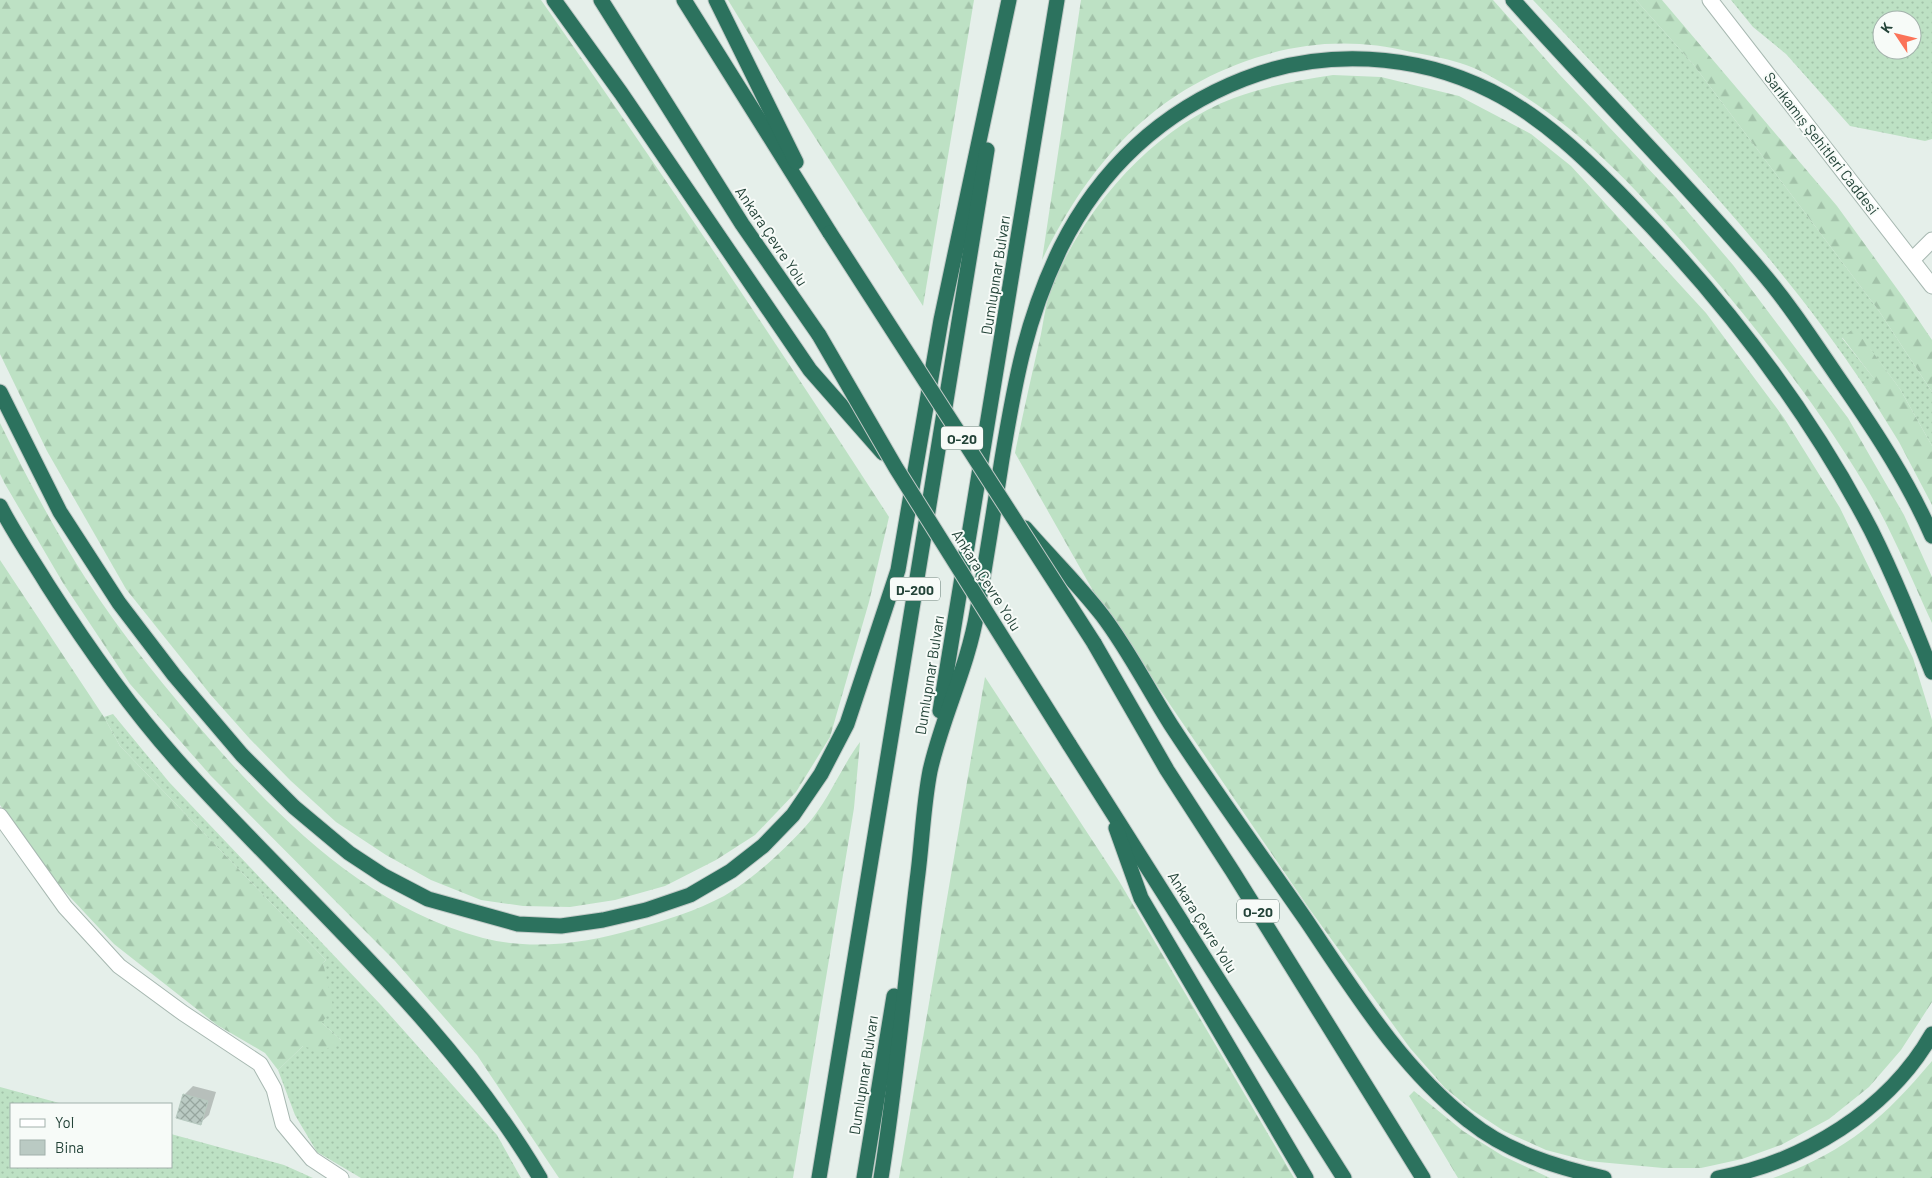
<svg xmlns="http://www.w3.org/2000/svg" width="1932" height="1178" font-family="Barlow,sans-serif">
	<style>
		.grass { fill: url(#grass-dots); fill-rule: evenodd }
		.forest { fill: url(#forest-firs) }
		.shadow { fill: #0003 }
		.building { fill: url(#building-cross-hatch); stroke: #b7cac0 }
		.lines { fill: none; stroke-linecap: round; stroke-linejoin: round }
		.street-casing { stroke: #a7b8b1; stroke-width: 17 }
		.highway-casing { stroke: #c1cac7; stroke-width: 17 }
		.street { stroke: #fff; stroke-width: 15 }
		.highway { stroke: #2c725e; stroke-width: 15 }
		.highway-bridge-casing { stroke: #c1cac7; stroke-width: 17; stroke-linecap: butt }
		.highway-bridge { stroke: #2c725e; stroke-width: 15 }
		.labels { text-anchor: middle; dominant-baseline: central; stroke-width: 4; stroke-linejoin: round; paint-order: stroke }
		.shield { fill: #f7fbf8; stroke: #637a72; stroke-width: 1 }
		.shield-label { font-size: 14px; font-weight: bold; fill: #234338 }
		.street-label { font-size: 15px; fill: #234338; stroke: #f7fbf8 }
	</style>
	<defs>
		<pattern id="grass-dots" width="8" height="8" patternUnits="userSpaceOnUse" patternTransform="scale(1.25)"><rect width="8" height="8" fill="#bde1c4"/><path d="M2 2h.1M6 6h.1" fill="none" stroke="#a2c2a9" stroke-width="1.8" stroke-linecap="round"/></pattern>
		<pattern id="forest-firs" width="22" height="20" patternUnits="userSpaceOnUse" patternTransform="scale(1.25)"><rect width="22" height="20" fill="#bde1c4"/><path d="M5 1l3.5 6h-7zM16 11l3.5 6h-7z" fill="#a2c2a9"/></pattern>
		<pattern id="building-cross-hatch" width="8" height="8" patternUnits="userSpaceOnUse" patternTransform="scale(1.25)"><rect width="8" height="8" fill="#bacac3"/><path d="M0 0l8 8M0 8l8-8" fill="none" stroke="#97a69f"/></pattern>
	</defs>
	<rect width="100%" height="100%" fill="#e5efea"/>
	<g class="grass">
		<path d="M 1533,0 L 1636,0 L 1693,64 L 1879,311 L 1932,392 L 1932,446 L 1900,389 L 1855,329 L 1842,338 L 1876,381 L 1865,387 C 1771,245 1649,124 1533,0 Z"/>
		<path d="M 1731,0 L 1932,0 L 1932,139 L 1925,141 L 1850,126 L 1786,54 L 1753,27 ZM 1882,20 L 1912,20 L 1912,50 L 1882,50 Z"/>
		<polygon points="113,714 169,782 381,1005 497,1135 521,1178 361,1178 317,1152 295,1115 278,1070 303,1046 341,1040 322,1023 324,973 323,963 326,960 120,746 104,717"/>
		<polygon points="0,1087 63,1104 11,1104 11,1167 171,1167 171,1134 284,1165 313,1178 0,1178"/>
	</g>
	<g class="forest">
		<path d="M 0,0 L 541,0 C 660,170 776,342 889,517 L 869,602 L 830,737 L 796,792 L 755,835 L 716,860 L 665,886 L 615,900 L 570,907 L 523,906 L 481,900 L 431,880 L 386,855 L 336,822 L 291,781 L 250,739 L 210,694 L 126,589 L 47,451 L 0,354 Z"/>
		<polygon points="728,0 974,0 923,306 750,36"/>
		<path d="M 1081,0 L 1493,0 L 1558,73 L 1676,198 L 1733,265 L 1848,418 L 1904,515 L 1932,577 L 1932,623 C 1911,578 1892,530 1866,487 C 1819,408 1764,337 1705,268 C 1646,200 1589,134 1511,88 C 1495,79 1478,68 1460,63 C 1444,58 1427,55 1411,52 C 1358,39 1307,41 1255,58 C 1151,92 1089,164 1042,260 Z"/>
		<polygon points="1636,0 1662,0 1837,206 1903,297 1932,340 1932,392 1879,311 1693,64"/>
		<path d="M 1333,75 L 1381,77 L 1459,96 L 1531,134 L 1571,166 L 1706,313 L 1784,418 L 1840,508 L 1913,658 L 1932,720 L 1932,1002 L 1901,1050 L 1869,1087 L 1829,1119 L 1781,1145 L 1742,1159 L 1701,1168 L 1663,1168 L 1588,1161 L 1546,1150 L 1504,1131 L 1472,1110 L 1445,1088 L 1410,1048 L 1308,907 L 1096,596 L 1015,453 C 1023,413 1032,374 1041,334 C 1044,319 1046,301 1052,287 C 1084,208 1153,128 1234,98 C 1266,86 1299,80 1333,75 Z"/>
		<polygon points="1855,328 1900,389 1932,446 1932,505 1899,442 1865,387 1875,380 1842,337"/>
		<path d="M 0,423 C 26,476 54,529 86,579 C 123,637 168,691 213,743 C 287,827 371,908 483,938 C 533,951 587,943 635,929 C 666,920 696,911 724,896 C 752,880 784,850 805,827 C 828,802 840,769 860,742 L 854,808 L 793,1178 L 559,1178 L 477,1055 L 395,961 L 211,776 L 130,684 L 63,583 L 5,484 L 0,474 Z"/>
		<polygon points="0,560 104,717 120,746 326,960 323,963 333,1006 322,1023 341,1040 322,1052 303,1046 278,1070 265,1053 217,1025 114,944 55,881 0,805"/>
		<polygon points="985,677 1119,881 1294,1178 899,1178"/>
		<path d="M 1932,1061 L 1932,1178 L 1773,1178 C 1846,1152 1883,1119 1932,1061 Z"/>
		<polygon points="1414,1091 1463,1131 1503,1156 1550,1178 1458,1178 1409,1096"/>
	</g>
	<polygon class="shadow" points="193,1086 216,1092 209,1115 200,1123 184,1095"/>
	<polygon class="building" points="183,1094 208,1101 201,1125 176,1118"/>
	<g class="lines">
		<defs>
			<g id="street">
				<polyline points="1710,0 1932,286"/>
				<polyline points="1913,259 1932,240"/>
				<polyline points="0,816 65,907 119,966 183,1013 260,1064 274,1089 283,1124 312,1159 341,1178"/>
			</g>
			<g id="highway">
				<polyline points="554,0 621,93 810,370 883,453"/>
				<polyline points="601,0 742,224 819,335"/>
				<polyline points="684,0 830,233"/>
				<polyline points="716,0 796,162"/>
				<path d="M 1513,0 C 1594,91 1681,177 1760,270 C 1791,306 1817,347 1844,386 C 1877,434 1909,483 1932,536"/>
				<polyline points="0,392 60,512 119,603 174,675 242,755 294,807 349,853 384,876 428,899 518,924 561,926 603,920 646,910 690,895 731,871 763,846 793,815 821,774 847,724 898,570 941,320 1009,0"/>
				<path d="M 0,506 C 14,533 31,558 47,584 C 86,645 128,705 176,759 C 299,897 445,1017 540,1178"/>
				<path d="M 1025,528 C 1050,557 1078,584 1102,615 C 1128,649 1148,689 1171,725 C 1214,791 1261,855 1306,920 C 1354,991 1401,1068 1469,1121 C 1507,1152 1556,1167 1604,1178"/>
				<polyline points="1094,643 1167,770 1233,872 1423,1178"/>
				<polyline points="940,711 1057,0"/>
				<polyline points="1069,744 1344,1178"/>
				<polyline points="1116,828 1141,898 1306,1178"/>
				<polyline points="819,1178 987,150"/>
				<polyline points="864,1178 894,996"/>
				<path d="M 881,1178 C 897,1080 905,980 917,881 C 922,845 923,807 930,771 C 942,717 968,667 977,612 C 986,561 994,510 1002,459 C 1015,381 1026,319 1061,247 C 1100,169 1162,111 1244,79 C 1323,48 1415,53 1491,91 C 1543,117 1587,160 1628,202 C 1723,299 1808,409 1871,530 C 1894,576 1913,624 1932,672"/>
				<path d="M 1718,1178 C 1803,1162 1888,1111 1932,1034"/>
			</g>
		</defs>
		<use href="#street" class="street-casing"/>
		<use href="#highway" class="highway-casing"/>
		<use href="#street" class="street"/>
		<use href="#highway" class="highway"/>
		<defs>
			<g id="highway-bridge">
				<polyline points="830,233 1094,643"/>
				<polyline points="819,335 896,468 1069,744"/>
			</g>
		</defs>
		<use href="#highway-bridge" class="highway-bridge-casing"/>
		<use href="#highway-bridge" class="highway-bridge"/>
	</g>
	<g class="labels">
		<g class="shield">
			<rect x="941" y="426.5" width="42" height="23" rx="4"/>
			<rect x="890" y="577.5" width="50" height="23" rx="4"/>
			<rect x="1237" y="899.5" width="42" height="23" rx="4"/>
		</g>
		<g class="shield-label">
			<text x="962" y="438">O-20</text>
			<text x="915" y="589">D-200</text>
			<text x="1258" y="911">O-20</text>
		</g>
		<g class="street-label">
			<text transform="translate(1822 143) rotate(52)">Sarıkamış Şehitleri Caddesi</text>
			<text transform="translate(772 236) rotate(56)">Ankara Çevre Yolu</text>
			<text transform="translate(995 275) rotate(-81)">Dumlupınar Bulvarı</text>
			<text transform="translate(987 580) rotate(58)">Ankara Çevre Yolu</text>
			<text transform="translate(929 675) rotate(-81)">Dumlupınar Bulvarı</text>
			<text transform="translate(1203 922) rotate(58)">Ankara Çevre Yolu</text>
			<text transform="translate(863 1075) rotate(-81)">Dumlupınar Bulvarı</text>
		</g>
	</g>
	<rect x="10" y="1103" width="162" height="65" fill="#f7fbf8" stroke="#a2b1ab"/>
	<rect x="20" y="1119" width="25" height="8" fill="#ffffff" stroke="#a2b1ab"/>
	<text x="55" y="1128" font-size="15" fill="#234338">Yol</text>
	<rect x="20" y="1140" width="25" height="15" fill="#bacac3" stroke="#a2b1ab"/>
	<text x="55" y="1153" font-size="15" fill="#234338">Bina</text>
	<g transform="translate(1897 35) rotate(305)"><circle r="24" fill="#f7fbf8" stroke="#a2b1ab"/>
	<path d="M0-4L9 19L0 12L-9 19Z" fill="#fb7358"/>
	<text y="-8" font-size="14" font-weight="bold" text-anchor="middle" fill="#234338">K</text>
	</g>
</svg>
